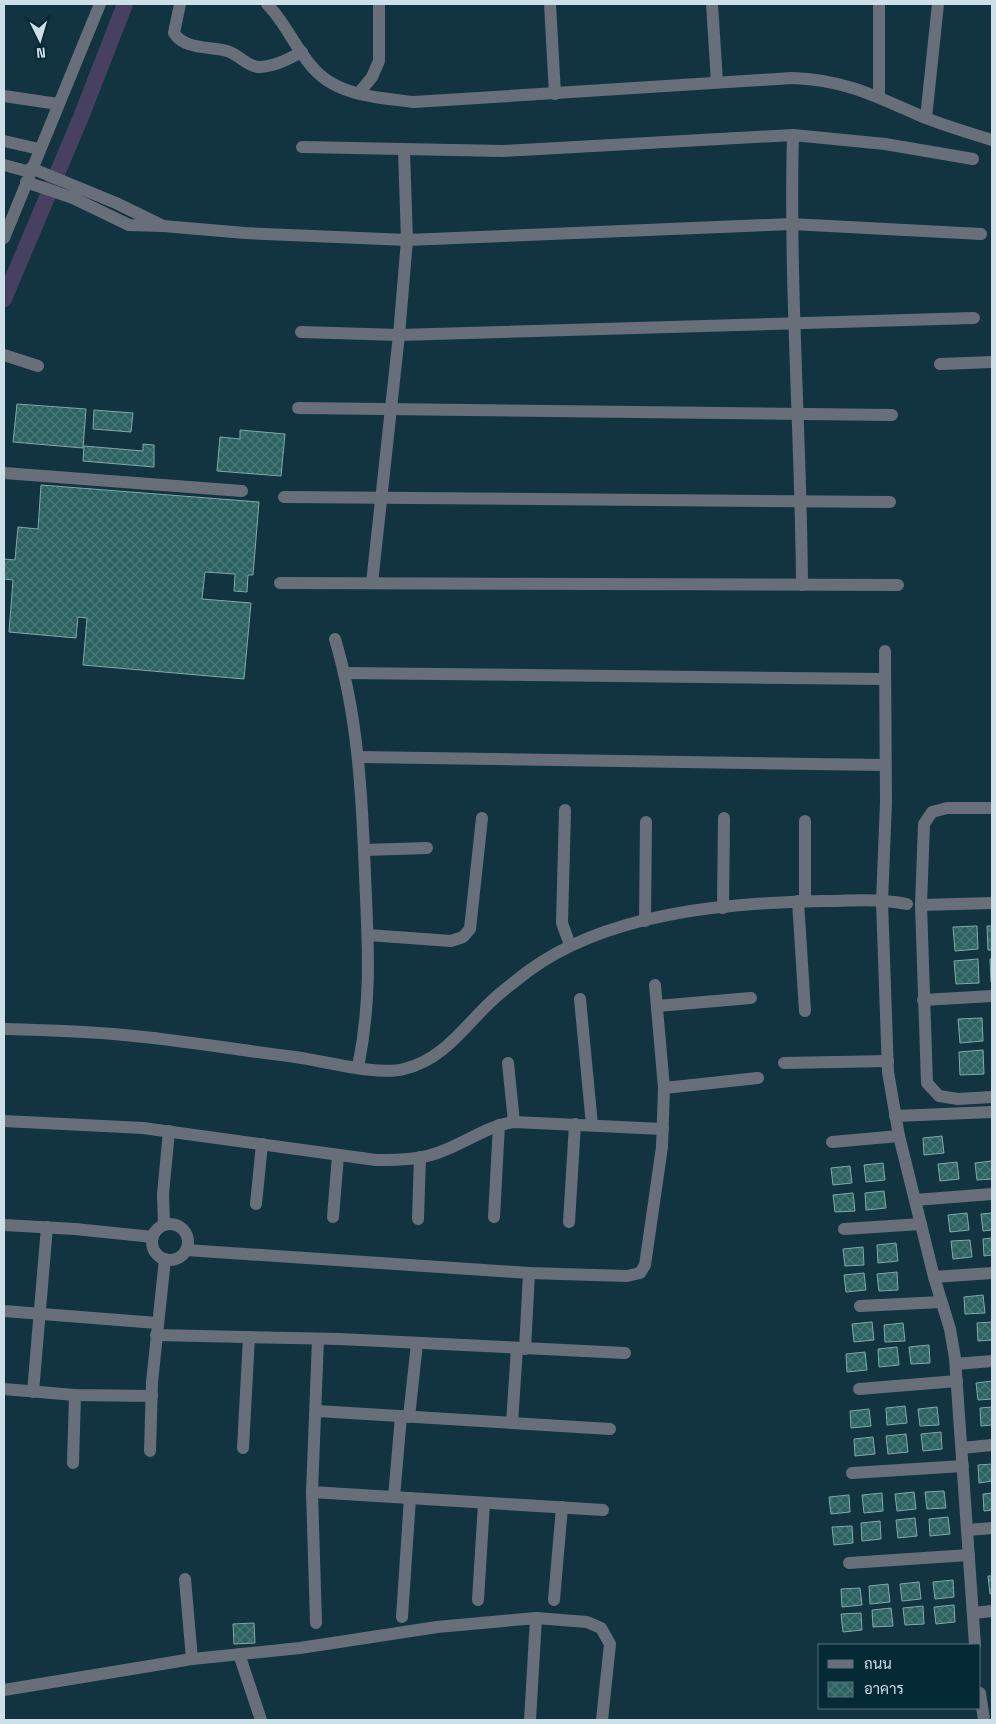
<svg xmlns="http://www.w3.org/2000/svg" width="996" height="1724" font-family="'Space Grotesk',Sarabun,sans-serif">
	<style>
		.lines { fill: none; stroke-linecap: round; stroke-linejoin: round }
		.canal { stroke: #484061; stroke-width: 16 }
		.building { fill: url(#building-cross-hatch); stroke: #80aaa9 }
		.minor { stroke: #686f7b; stroke-width: 12 }
	</style>
	<defs>
		<pattern id="building-cross-hatch" width="8" height="8" patternUnits="userSpaceOnUse" patternTransform="scale(1.25)"><rect width="8" height="8" fill="#2c6261"/><path d="M0 0l8 8M0 8l8-8" fill="none" stroke="#497878"/></pattern>
	</defs>
	<rect width="100%" height="100%" fill="#123340"/>
	<g class="lines">
		<polyline class="canal" points="4,299 81,117 125,4"/>
	</g>
	<g class="building">
		<polygon points="17,404 86,409 83,448 13,442"/>
		<polygon points="94,410 133,413 131,432 93,429"/>
		<polygon points="240,430 285,434 281,476 217,471 220,437 240,439"/>
		<polygon points="143,444 154,445 154,467 83,461 84,446 143,451"/>
		<polygon points="41,485 259,502 253,575 248,575 247,592 234,591 235,574 205,572 202,599 251,603 244,679 83,665 87,618 78,617 76,638 9,632 13,580 4,579 4,559 15,560 18,527 38,529"/>
		<polygon points="977,926 978,949 955,951 953,927"/>
		<polygon points="987,926 992,926 992,950 988,950"/>
		<polygon points="978,959 979,983 956,984 954,961"/>
		<polygon points="990,959 992,959 992,982 991,982"/>
		<polygon points="982,1018 983,1041 960,1043 958,1019"/>
		<polygon points="983,1050 984,1074 960,1075 959,1052"/>
		<polygon points="942,1136 944,1153 924,1155 923,1138"/>
		<polygon points="992,1161 992,1179 977,1180 975,1163"/>
		<polygon points="957,1162 959,1179 940,1181 938,1164"/>
		<polygon points="883,1163 885,1180 866,1182 864,1165"/>
		<polygon points="850,1166 852,1183 833,1185 831,1168"/>
		<polygon points="884,1191 886,1208 866,1210 865,1193"/>
		<polygon points="853,1193 855,1211 835,1212 833,1195"/>
		<polygon points="967,1213 969,1230 950,1232 948,1215"/>
		<polygon points="992,1213 992,1230 983,1231 981,1214"/>
		<polygon points="992,1238 992,1255 984,1256 983,1239"/>
		<polygon points="970,1240 972,1257 953,1259 951,1241"/>
		<polygon points="896,1243 898,1261 878,1263 877,1245"/>
		<polygon points="863,1247 864,1265 845,1266 843,1249"/>
		<polygon points="897,1272 898,1290 879,1291 877,1274"/>
		<polygon points="864,1273 866,1290 846,1292 844,1275"/>
		<polygon points="983,1295 985,1313 965,1314 964,1297"/>
		<polygon points="872,1322 874,1340 854,1342 852,1324"/>
		<polygon points="992,1322 992,1340 978,1341 977,1323"/>
		<polygon points="903,1323 905,1341 885,1342 884,1325"/>
		<polygon points="929,1345 930,1363 911,1364 909,1347"/>
		<polygon points="897,1347 899,1365 879,1367 878,1349"/>
		<polygon points="865,1352 867,1370 847,1372 846,1354"/>
		<polygon points="992,1381 992,1399 978,1400 976,1383"/>
		<polygon points="905,1406 907,1423 887,1425 886,1408"/>
		<polygon points="937,1407 939,1425 920,1426 918,1409"/>
		<polygon points="992,1407 992,1425 981,1426 980,1408"/>
		<polygon points="869,1409 871,1426 851,1428 850,1411"/>
		<polygon points="941,1432 942,1449 923,1451 921,1434"/>
		<polygon points="906,1434 908,1452 888,1454 886,1436"/>
		<polygon points="873,1437 875,1454 855,1456 854,1439"/>
		<polygon points="992,1464 992,1481 979,1483 978,1465"/>
		<polygon points="944,1491 946,1508 927,1509 925,1492"/>
		<polygon points="914,1492 916,1509 897,1511 895,1494"/>
		<polygon points="882,1493 883,1511 864,1513 862,1495"/>
		<polygon points="992,1493 992,1510 984,1511 983,1494"/>
		<polygon points="849,1495 850,1512 831,1514 829,1497"/>
		<polygon points="948,1517 950,1534 930,1536 929,1519"/>
		<polygon points="915,1518 917,1536 898,1538 896,1520"/>
		<polygon points="880,1521 881,1539 862,1541 861,1523"/>
		<polygon points="852,1526 853,1543 834,1545 832,1527"/>
		<polygon points="988,1576 992,1576 992,1593 990,1594"/>
		<polygon points="953,1580 954,1597 935,1599 933,1582"/>
		<polygon points="919,1582 921,1599 902,1601 900,1584"/>
		<polygon points="888,1584 890,1602 870,1604 869,1586"/>
		<polygon points="860,1588 862,1605 842,1607 841,1589"/>
		<polygon points="954,1605 955,1622 936,1624 934,1607"/>
		<polygon points="923,1606 924,1624 905,1625 903,1608"/>
		<polygon points="891,1608 893,1626 873,1627 872,1610"/>
		<polygon points="861,1613 862,1630 843,1632 841,1614"/>
		<polygon points="254,1623 255,1643 234,1644 233,1624"/>
	</g>
	<g class="lines">
		<g class="minor">
			<path d="M 180,4 L 174,33 C 185,50 209,46 227,51 C 238,54 247,66 258,67 C 275,67 288,59 302,52"/>
			<path d="M 267,4 C 286,23 296,50 314,69 C 338,96 380,98 414,102 L 792,78 C 846,80 875,96 923,117 C 946,126 969,133 992,140"/>
			<polyline points="550,4 555,94"/>
			<polyline points="712,4 717,82"/>
			<polyline points="879,4 879,97"/>
			<polyline points="359,93 372,77 379,61 379,4"/>
			<polyline points="4,96 58,104"/>
			<polyline points="926,118 938,4"/>
			<path d="M 793,135 C 789,285 801,435 802,585"/>
			<polyline points="4,141 39,149"/>
			<polyline points="302,147 503,151 793,135 885,144 973,159"/>
			<polyline points="4,165 30,172"/>
			<polyline points="26,182 73,198 129,225 163,226 116,203 31,168"/>
			<polyline points="163,226 245,233 407,240 791,224 981,234"/>
			<polyline points="4,238 100,4"/>
			<polyline points="301,332 399,335 974,318"/>
			<polyline points="4,355 38,366"/>
			<polyline points="940,364 992,362"/>
			<polyline points="298,408 892,415"/>
			<polyline points="4,473 242,491"/>
			<polyline points="284,497 890,502"/>
			<polyline points="280,583 898,585"/>
			<polyline points="372,583 399,335 407,240 404,151"/>
			<path d="M 335,639 C 358,716 362,795 365,875 C 368,944 372,999 358,1067"/>
			<polyline points="885,651 886,802 882,902 888,1072 899,1136 934,1277 950,1329 955,1358 975,1645"/>
			<polyline points="344,673 885,679"/>
			<polyline points="359,757 884,765"/>
			<polyline points="992,808 947,808 932,812 924,824 921,905 927,1083 939,1096 958,1099 992,1097"/>
			<polyline points="565,810 562,923 570,945"/>
			<polyline points="805,821 805,901"/>
			<polyline points="364,850 427,848"/>
			<polyline points="798,901 805,1011"/>
			<polyline points="921,905 992,903"/>
			<polyline points="723,908 724,818"/>
			<polyline points="645,921 646,822"/>
			<polyline points="368,935 451,941 463,937 470,929 482,818"/>
			<polyline points="580,999 592,1125"/>
			<polyline points="923,1000 992,996"/>
			<polyline points="657,1006 751,998"/>
			<path d="M 4,1029 C 44,1030 84,1031 124,1035 C 181,1040 238,1050 295,1057 C 325,1061 377,1076 404,1069 C 446,1059 466,1023 497,996 C 506,988 517,980 527,972 C 606,913 724,903 821,901 C 849,901 879,898 907,904"/>
			<polyline points="508,1063 514,1122"/>
			<polyline points="784,1063 888,1061"/>
			<polyline points="664,1088 758,1078"/>
			<polyline points="895,1116 992,1112"/>
			<path d="M 4,1121 L 143,1128 L 376,1160 C 399,1160 423,1160 445,1150 C 468,1141 490,1125 514,1122 L 663,1129"/>
			<polyline points="832,1142 899,1136"/>
			<polyline points="915,1200 992,1194"/>
			<polyline points="256,1204 262,1144"/>
			<polyline points="333,1217 338,1156"/>
			<polyline points="494,1217 499,1125"/>
			<polyline points="418,1219 420,1157"/>
			<polyline points="569,1222 575,1124"/>
			<circle cx="170" cy="1242" r="18"/>
			<polyline points="4,1225 75,1229 153,1237"/>
			<polyline points="164,1225 163,1194 169,1131"/>
			<polyline points="844,1229 921,1224"/>
			<polyline points="186,1250 529,1273 627,1276 640,1273 645,1265 662,1147 664,1088 655,985"/>
			<polyline points="934,1277 992,1273"/>
			<polyline points="860,1306 941,1302"/>
			<polyline points="4,1311 157,1323"/>
			<polyline points="156,1335 340,1339 625,1353"/>
			<polyline points="525,1349 529,1273"/>
			<polyline points="956,1364 992,1361"/>
			<polyline points="4,1389 75,1395 152,1396"/>
			<polyline points="859,1389 957,1381"/>
			<polyline points="33,1392 47,1227"/>
			<polyline points="317,1411 610,1429"/>
			<polyline points="409,1417 417,1343"/>
			<polyline points="512,1423 517,1348"/>
			<polyline points="243,1448 249,1337"/>
			<polyline points="962,1448 992,1445"/>
			<polyline points="150,1451 152,1382 165,1259"/>
			<polyline points="73,1463 75,1395"/>
			<polyline points="852,1473 963,1466"/>
			<polyline points="312,1492 603,1510"/>
			<polyline points="394,1497 401,1416"/>
			<polyline points="968,1530 992,1528"/>
			<polyline points="849,1563 969,1555"/>
			<polyline points="185,1579 192,1659"/>
			<polyline points="478,1600 484,1503"/>
			<polyline points="554,1600 562,1507"/>
			<polyline points="973,1613 992,1611"/>
			<polyline points="402,1617 410,1498"/>
			<polyline points="316,1623 312,1492 318,1339"/>
			<polyline points="239,1654 261,1720"/>
			<polyline points="4,1690 192,1659 300,1648 437,1627 536,1618 587,1622 601,1628 610,1644 602,1720"/>
			<polyline points="980,1693 984,1720"/>
			<polyline points="530,1720 536,1618"/>
		</g>
	</g>
	<rect width="996" height="1724" fill="none" stroke="#cddfe8" stroke-width="10"/>
	<rect x="818" y="1644" width="162" height="65" fill="#062936" stroke="#56727d"/>
	<rect x="828" y="1660" width="25" height="8" fill="#686f7b" stroke="#56727d"/>
	<text x="864" y="1669" font-size="15" fill="#cddfe8">ถนน</text>
	<rect x="828" y="1682" width="25" height="15" fill="url(#building-cross-hatch)" stroke="#56727d"/>
	<text x="864" y="1694" font-size="15" fill="#cddfe8">อาคาร</text>
	<g transform="translate(40 40) rotate(175)" stroke="#062936" stroke-width="4" paint-order="stroke">
	<path d="M0-4L9 19L0 12L-9 19Z" fill="#cddfe8"/>
	<text y="-8" font-size="14" font-weight="bold" text-anchor="middle" fill="#cddfe8">N</text>
	</g>
</svg>
